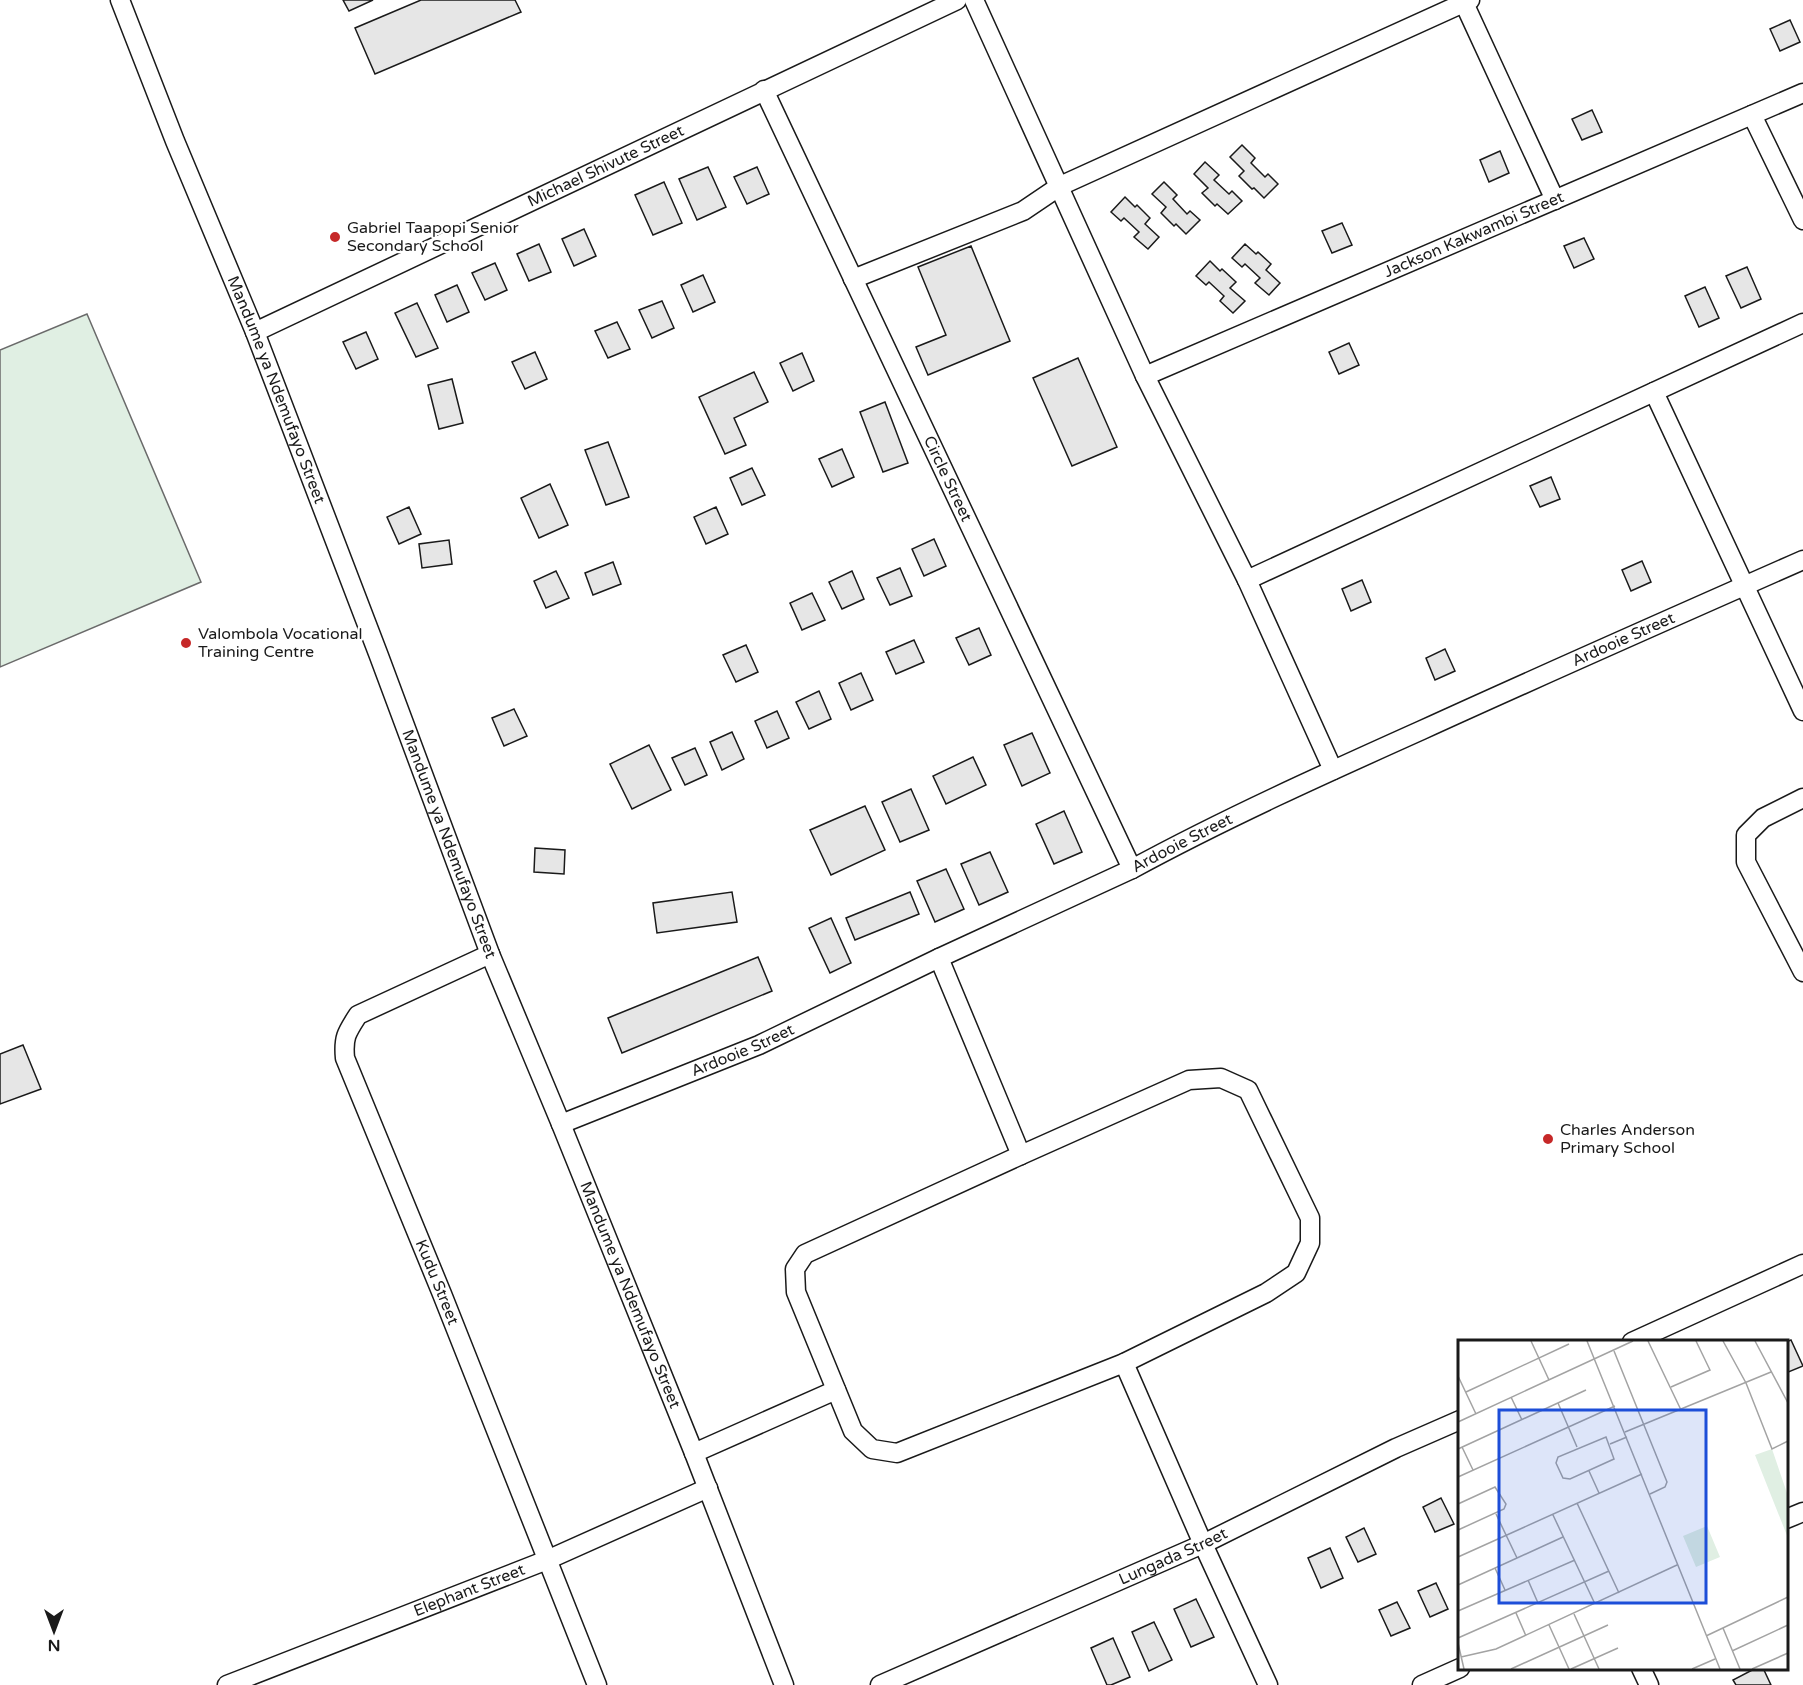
<svg xmlns="http://www.w3.org/2000/svg" width="1803" height="1685" font-family="'Varela Round',sans-serif">
	<style>
		.green { fill: #e0efe3; stroke: #6a6a6a; stroke-width: 1.5 }
		.building { fill: #e6e6e6; stroke: #1a1a1a; stroke-width: 1.5 }
		.lines { fill: none; stroke-linecap: round; stroke-linejoin: round }
		.minor-casing { stroke: #1a1a1a; stroke-width: 21 }
		.minor { stroke: #fff; stroke-width: 18 }
		.poi-dot { fill: #c62828; stroke: #fff; stroke-width: 2 }
		.labels { text-anchor: middle; dominant-baseline: central; stroke-width: 4.5; stroke-linejoin: round; paint-order: stroke }
		.street-label { font-size: 16px; fill: #1a1a1a; stroke: #fff }
		.poi-label { font-size: 16px; fill: #1a1a1a; stroke: #fff; text-anchor: start }
		.inset-road { fill: none; stroke: #a3a3a3; stroke-width: 1.5 }
		.view { fill: #1d4ed8; fill-opacity: 0.15; stroke: #1d4ed8; stroke-width: 3 }
		.inset-edge { fill: none; stroke: #1a1a1a; stroke-width: 3 }
	</style>
	<rect width="100%" height="100%" fill="#fff"/>
	<!-- green -->
	<path class="green" d="M87 314 201 582 0 667V350Z"/>
	<!-- building -->
	<g class="building">
		<path d="M343 0H373L349 11Z"/>
		<path d="M421 0H515L521 12 375 74 355 28Z"/>
		<path d="M1790 20 1800 42 1780 51 1770 29Z"/>
		<path d="M1592 110 1602 132 1582 140 1572 119Z"/>
		<path d="M1242 145 1255 158 1251 163 1265 177 1268 174 1278 184 1264 198 1254 188 1252 189 1239 176 1244 171 1230 157Z"/>
		<path d="M1500 151 1509 173 1489 182 1480 160Z"/>
		<path d="M1205 162 1219 175 1214 180 1229 194 1232 191 1242 201 1228 214 1217 204 1215 206 1202 193 1208 188 1194 174Z"/>
		<path d="M708 167 726 207 697 220 679 179Z"/>
		<path d="M757 167 769 194 747 204 734 177Z"/>
		<path d="M664 182 682 223 653 235 635 195Z"/>
		<path d="M1164 182 1177 195 1173 199 1187 214 1190 211 1200 220 1186 234 1176 224 1174 226 1161 213 1166 207 1152 194Z"/>
		<path d="M1125 197 1135 207 1137 205 1150 218 1145 224 1159 237 1148 249 1134 237 1139 232 1124 218 1121 221 1111 212Z"/>
		<path d="M1342 223 1352 245 1332 253 1322 231Z"/>
		<path d="M584 229 596 256 574 266 562 239Z"/>
		<path d="M1584 238 1594 259 1574 268 1564 246Z"/>
		<path d="M539 244 551 272 529 281 517 254Z"/>
		<path d="M1245 244 1256 254 1258 252 1271 264 1266 270 1280 283 1269 295 1255 283 1260 278 1245 264 1242 267 1232 258Z"/>
		<path d="M971 246 1010 341 928 375 916 347 946 335 918 267Z"/>
		<path d="M1210 261 1220 271 1222 269 1236 282 1230 288 1245 301 1233 313 1220 301 1224 296 1209 282 1206 285 1196 276Z"/>
		<path d="M495 263 507 290 485 300 472 273Z"/>
		<path d="M1747 267 1761 299 1741 308 1726 276Z"/>
		<path d="M703 275 715 302 693 312 681 285Z"/>
		<path d="M457 285 469 312 447 322 435 295Z"/>
		<path d="M1705 287 1719 318 1699 327 1685 296Z"/>
		<path d="M662 301 674 328 652 338 639 310Z"/>
		<path d="M417 303 438 348 416 357 395 313Z"/>
		<path d="M617 322 630 349 608 358 595 331Z"/>
		<path d="M366 332 378 359 356 369 343 342Z"/>
		<path d="M1349 343 1359 365 1339 374 1329 352Z"/>
		<path d="M535 352 547 379 525 389 512 362Z"/>
		<path d="M802 353 814 381 793 391 780 363Z"/>
		<path d="M1078 358 1117 447 1072 466 1033 378Z"/>
		<path d="M754 372 768 402 734 418 746 445 725 454 699 397Z"/>
		<path d="M452 379 463 423 439 429 428 385Z"/>
		<path d="M885 402 908 463 883 472 860 412Z"/>
		<path d="M608 442 629 497 606 505 585 450Z"/>
		<path d="M842 449 854 477 832 487 819 459Z"/>
		<path d="M752 468 765 495 742 505 730 478Z"/>
		<path d="M1551 477 1560 499 1540 507 1530 486Z"/>
		<path d="M550 484 568 525 539 538 521 498Z"/>
		<path d="M409 507 421 534 399 544 387 517Z"/>
		<path d="M716 507 728 534 706 544 694 517Z"/>
		<path d="M934 539 946 566 924 576 912 549Z"/>
		<path d="M449 540 452 564 422 568 419 544Z"/>
		<path d="M1642 561 1651 582 1631 591 1622 570Z"/>
		<path d="M613 562 621 584 593 595 585 573Z"/>
		<path d="M900 568 912 596 890 605 877 578Z"/>
		<path d="M556 571 569 598 546 608 534 581Z"/>
		<path d="M852 571 864 599 842 609 829 582Z"/>
		<path d="M1362 580 1371 602 1351 611 1342 589Z"/>
		<path d="M812 593 825 620 802 630 790 603Z"/>
		<path d="M979 628 991 655 969 665 956 638Z"/>
		<path d="M914 640 924 662 896 674 886 652Z"/>
		<path d="M746 645 758 672 736 682 723 655Z"/>
		<path d="M1445 649 1455 671 1435 680 1426 658Z"/>
		<path d="M861 673 873 700 851 710 839 683Z"/>
		<path d="M819 691 831 719 809 729 796 702Z"/>
		<path d="M514 709 527 736 504 746 492 718Z"/>
		<path d="M777 711 789 738 767 748 755 721Z"/>
		<path d="M732 732 744 759 722 770 710 742Z"/>
		<path d="M1032 733 1050 773 1022 786 1004 745Z"/>
		<path d="M649 745 671 790 632 809 610 764Z"/>
		<path d="M695 748 707 775 685 785 672 758Z"/>
		<path d="M973 757 986 785 946 804 933 776Z"/>
		<path d="M911 789 929 830 900 842 882 802Z"/>
		<path d="M865 806 885 850 831 875 810 830Z"/>
		<path d="M1064 811 1082 852 1054 864 1036 824Z"/>
		<path d="M535 848 565 850 564 874 534 872Z"/>
		<path d="M990 852 1008 892 979 905 961 864Z"/>
		<path d="M946 869 964 909 935 922 917 881Z"/>
		<path d="M732 892 737 922 657 933 653 903Z"/>
		<path d="M910 892 919 914 855 940 846 918Z"/>
		<path d="M831 918 851 963 830 973 809 928Z"/>
		<path d="M758 957 772 991 622 1053 608 1018Z"/>
		<path d="M23 1045 41 1089 0 1104V1054Z"/>
		<path d="M1791 1340 1803 1366 1786 1373V1342Z"/>
		<path d="M1441 1498 1454 1524 1435 1532 1423 1507Z"/>
		<path d="M1364 1528 1376 1554 1358 1562 1346 1537Z"/>
		<path d="M1330 1548 1343 1578 1321 1588 1308 1558Z"/>
		<path d="M1436 1583 1448 1609 1430 1617 1418 1591Z"/>
		<path d="M1196 1599 1214 1637 1191 1647 1174 1609Z"/>
		<path d="M1397 1602 1410 1628 1391 1636 1379 1610Z"/>
		<path d="M1154 1622 1172 1660 1149 1671 1132 1632Z"/>
		<path d="M1113 1638 1130 1677 1111 1685H1107L1091 1648Z"/>
		<path d="M1756 1668H1763L1771 1685H1736L1733 1680Z"/>
	</g>
	<g class="lines">
		<defs>
			<g id="minor">
				<path id="s1" d="M120 0 175 141 255 332 379 656 490 954 561 1124 694 1453 784 1685"/>
				<path d="M974 0 1145 376 1247 580 1333 770"/>
				<path d="M1464 3 1555 200"/>
				<path id="s2" d="M764 90 1132 869"/>
				<path d="M1752 115 1803 220"/>
				<path d="M853 279 1023 211 1060 186 1470 0"/>
				<path id="s3" d="M255 332 957 0"/>
				<path id="s4" d="M1145 376 1803 93"/>
				<path d="M1654 392 1803 711"/>
				<path d="M1247 580 1803 323"/>
				<path d="M1803 798 1763 818 1746 835V862L1803 972"/>
				<path id="s5" d="M490 954 358 1015C347 1032 343 1037 345 1058L442 1294 597 1685"/>
				<path d="M939 958 1021 1155"/>
				<path d="M1221 1078 1248 1090 1310 1218V1243L1296 1273 1266 1293 1124 1363 897 1453 872 1449 853 1431 796 1292 795 1269 805 1254 1021 1155 1189 1080Z"/>
				<path id="s6" d="M561 1124 759 1045 939 958 1132 869C1226 818 1324 774 1422 730 1549 672 1676 616 1803 560"/>
				<path d="M1632 1342 1803 1264"/>
				<path d="M1124 1363 1203 1544 1268 1685"/>
				<path d="M694 1453 836 1390"/>
				<path d="M1786 1519 1803 1512"/>
				<path d="M1641 1668 1649 1685"/>
				<path id="s7" d="M227 1685 547 1560 708 1488"/>
				<path id="s8" d="M880 1685 1203 1544 1396 1448 1460 1420"/>
				<path d="M1422 1685 1460 1668"/>
			</g>
		</defs>
		<!-- minor casing -->
		<use href="#minor" class="minor-casing"/>
		<!-- minor -->
		<use href="#minor" class="minor"/>
	</g>
	<!-- markers -->
	<g class="poi-dot">
		<circle cx="335" cy="237" r="6"/>
		<circle cx="186" cy="643" r="6"/>
		<circle cx="1548" cy="1139" r="6"/>
	</g>
	<g class="labels">
		<!-- street labels -->
		<g class="street-label">
			<text stroke="none"><textPath href="#s3" startOffset="388">Michael Shivute Street</textPath></text>
			<text stroke="none"><textPath href="#s4" startOffset="358">Jackson Kakwambi Street</textPath></text>
			<text stroke="none"><textPath href="#s1" startOffset="420">Mandume ya Ndemufayo Street</textPath></text>
			<text stroke="none"><textPath href="#s2" startOffset="430">Circle Street</textPath></text>
			<text stroke="none"><textPath href="#s6" startOffset="1168">Ardooie Street</textPath></text>
			<text stroke="none"><textPath href="#s1" startOffset="906">Mandume ya Ndemufayo Street</textPath></text>
			<text stroke="none"><textPath href="#s6" startOffset="682">Ardooie Street</textPath></text>
			<text stroke="none"><textPath href="#s6" startOffset="196">Ardooie Street</textPath></text>
			<text stroke="none"><textPath href="#s5" startOffset="434">Kudu Street</textPath></text>
			<text stroke="none"><textPath href="#s1" startOffset="1392">Mandume ya Ndemufayo Street</textPath></text>
			<text stroke="none"><textPath href="#s8" startOffset="320">Lungada Street</textPath></text>
			<text stroke="none"><textPath href="#s7" startOffset="260">Elephant Street</textPath></text>
		</g>
		<!-- poi labels -->
		<g class="poi-label">
			<text x="347" y="228">Gabriel Taapopi Senior<tspan x="347" dy="18">Secondary School</tspan></text>
			<text x="198" y="634">Valombola Vocational<tspan x="198" dy="18">Training Centre</tspan></text>
			<text x="1560" y="1130">Charles Anderson<tspan x="1560" dy="18">Primary School</tspan></text>
		</g>
	</g>
	<!-- overview -->
	<g transform="translate(1458 1340)">
		<rect width="330" height="330" fill="#fff"/>
		<path d="M314 109 330 156V198L297 115ZM249 186 262 217 238 227 225 196Z" fill="#e0efe3"/>
		<path class="inset-road" d="M73 1 91 40M129 1 262 329M190 1 223 70M265 1 288 43 314 109 330 101M297 1 330 63M156 11 209 142 207 147 192 154M0 36 18 74M213 47 252 30 238 1M8 52 111 4M53 57 64 80M100 63 119 107M0 82 175 1M167 92 313 32M148 97 156 119 112 139 105 138 98 123 100 117ZM152 104 169 97M4 107 15 130M0 109 128 50M131 131 141 153M0 137 157 66M119 163 161 253M0 164 37 147 48 164 46 169 0 190M38 174 59 218M95 175 137 264M0 217 184 134M37 228 47 250M70 240 80 263M0 245 105 197M0 271 117 220M58 273 68 296M116 274 141 329M91 285 111 329M265 288 282 329M248 296 330 257M0 298 151 231M0 303 6 329M274 311 330 285M3 317 38 309 219 225M53 329 150 285M113 329 160 308M234 329 257 319M294 329 330 313"/>
		<path class="view" d="M41 70H248V263H41Z"/>
		<rect width="330" height="330" class="inset-edge"/>
	</g>
	<!-- north arrow -->
	<g transform="translate(54 1631) rotate(180)" stroke="#ffffff" stroke-width="4.5" paint-order="stroke">
	<path d="M0-4.5L10 22L0 15L-10 22Z" fill="#1a1a1a"/>
	<text y="-9" font-size="16" font-weight="bold" text-anchor="middle" fill="#1a1a1a">N</text>
	</g>
</svg>
